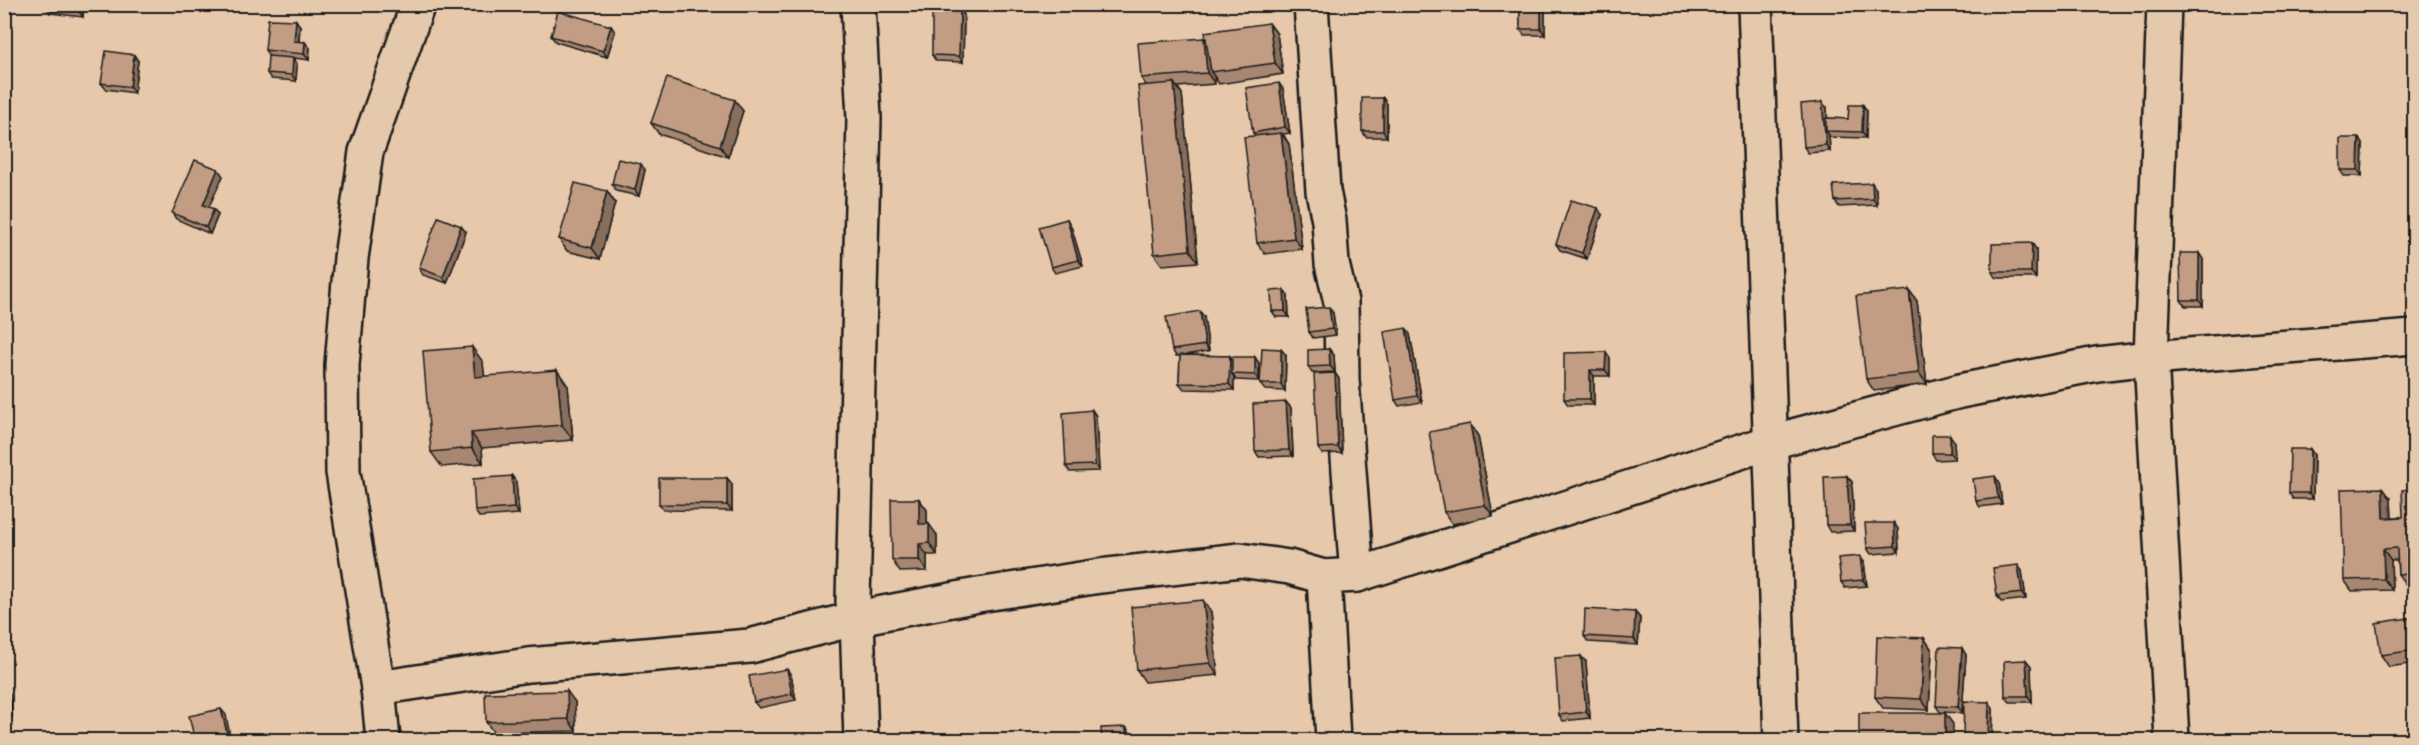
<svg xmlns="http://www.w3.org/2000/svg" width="2419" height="745" font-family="'Balsamiq Sans',sans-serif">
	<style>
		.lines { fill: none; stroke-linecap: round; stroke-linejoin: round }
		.street-casing { stroke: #1c1c1c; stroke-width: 38 }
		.street { stroke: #e5c9ac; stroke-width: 33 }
		.wall { fill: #a78771; stroke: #1c1c1c; stroke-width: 1.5 }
		.shaded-wall { fill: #886e5c; stroke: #1c1c1c; stroke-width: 1.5 }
		.building { fill: #c29d83; stroke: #1c1c1c; stroke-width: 1.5 }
	</style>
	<rect width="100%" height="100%" fill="#e7c8aa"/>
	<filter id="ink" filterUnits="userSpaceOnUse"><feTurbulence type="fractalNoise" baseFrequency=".0167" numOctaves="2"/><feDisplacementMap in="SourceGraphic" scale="12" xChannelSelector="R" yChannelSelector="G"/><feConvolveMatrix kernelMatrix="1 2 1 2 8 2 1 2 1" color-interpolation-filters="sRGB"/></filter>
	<g filter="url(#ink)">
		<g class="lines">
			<defs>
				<g id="street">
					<path d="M858 4 864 118 853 602 857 618 861 740"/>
					<path d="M1311 4 1323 191 1329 221 1332 264 1341 302 1342 380 1357 575"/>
					<path d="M1755 4 1781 740"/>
					<path d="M2164 4 2151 358 2172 740"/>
					<path d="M378 688 528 665 750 646 857 618 978 595 1100 576 1240 560 1289 567 1324 577"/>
					<path d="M383 740 378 688 343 472 342 365 351 258 366 152 418 4"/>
					<path d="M1333 740 1324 577 1357 575 1771 442 1960 391 2097 364 2151 358 2414 337"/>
				</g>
			</defs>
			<!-- street casing -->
			<use href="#street" class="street-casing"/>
			<!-- street -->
			<use href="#street" class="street"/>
		</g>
		<!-- wall -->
		<g class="wall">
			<path d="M84 4 83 17 50 13 46 6Z"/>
			<path d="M525 4H545L544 9Z"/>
			<path d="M1067 4H1133V10L1071 9Z"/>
			<path d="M1520 4H1545V35H1524L1520 29Z"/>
			<path d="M960 9 964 15 963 62 936 61 932 55Z"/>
			<path d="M1269 23 1277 34 1283 74 1219 84 1214 76 1215 84 1178 87 1182 94 1198 262 1162 265 1154 254 1146 85 1141 78 1204 38 1207 42Z"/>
			<path d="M300 26 299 41 310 48 309 60 293 58 297 64 296 81 271 79 267 73 269 56 265 50Z"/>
			<path d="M611 26 615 32 607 57 556 42 551 36Z"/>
			<path d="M134 55 138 61 134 93 106 89 101 83Z"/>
			<path d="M1283 89 1290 133 1283 134 1289 144 1302 249 1265 254 1257 243 1255 135 1253 133Z"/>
			<path d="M1383 98 1387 104V137H1366L1362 131Z"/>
			<path d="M1863 105 1867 111 1866 138 1830 137 1829 135 1830 151 1808 153 1804 147 1827 108V118L1848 119Z"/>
			<path d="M743 111 728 157 659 134 651 123Z"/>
			<path d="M2359 138 2363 144 2362 176H2344L2340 170Z"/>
			<path d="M645 170 639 196 616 191 612 184Z"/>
			<path d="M223 176 208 207 218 215 210 234 176 219 172 213Z"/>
			<path d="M1876 189 1877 205 1839 207 1835 201Z"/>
			<path d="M607 191 615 203 600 259 567 251 559 239Z"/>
			<path d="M1602 215 1587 259 1560 250 1556 244Z"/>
			<path d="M1067 219 1071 226 1083 266 1055 273 1051 267Z"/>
			<path d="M466 232 447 283 423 275 419 268Z"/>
			<path d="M2036 249V278H1997L1992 272Z"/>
			<path d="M2203 259V306H2185L2181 300Z"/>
			<path d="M1909 290 1917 301 1927 384 1874 391 1866 379Z"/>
			<path d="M1288 296 1289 317H1276L1272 311Z"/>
			<path d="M1333 313 1336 335 1313 338 1309 332Z"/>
			<path d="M1204 317 1209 351 1184 355 1230 356 1232 359 1259 363V381L1236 380 1234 377V390L1184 389 1179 383 1180 356H1176L1172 350Z"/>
			<path d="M1410 334 1422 402 1399 406 1395 400Z"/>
			<path d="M1329 349 1334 355 1335 372 1312 373 1308 367Z"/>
			<path d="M1606 352 1610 358V376H1594V405H1568L1564 399Z"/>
			<path d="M1286 355 1285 391 1265 390 1260 384Z"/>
			<path d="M483 362 484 376 568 386 573 440 482 448 483 463 442 467 431 452Z"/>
			<path d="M1335 373 1339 379 1342 453 1322 454 1318 448Z"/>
			<path d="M1286 402 1291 408 1293 456 1259 457 1255 451Z"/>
			<path d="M1092 410 1096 416 1099 471 1070 472 1066 466Z"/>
			<path d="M1470 424 1478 436 1493 516 1452 524 1444 512Z"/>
			<path d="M1954 441 1955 459 1936 460 1932 453Z"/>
			<path d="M2310 449 2314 455 2313 499H2293L2289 493Z"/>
			<path d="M512 476 516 482 519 514 479 517 475 511Z"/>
			<path d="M1847 476 1852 482 1854 531 1830 532 1826 525Z"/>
			<path d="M727 478 732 484V511L663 510 659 504Z"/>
			<path d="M1999 482 2002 504 1980 507 1976 501Z"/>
			<path d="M2415 489V585H2406L2398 574 2397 560H2391L2392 590 2352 591 2344 580 2391 499 2392 517H2403Z"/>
			<path d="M919 499 927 510V524L937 535V555H927V571L900 572 892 560Z"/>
			<path d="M1894 523 1898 529 1899 552 1871 554 1867 548Z"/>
			<path d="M1864 562 1867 586 1845 588 1841 582Z"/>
			<path d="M2022 571 2026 599 2001 602 1997 596Z"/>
			<path d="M1211 612 1218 675 1145 682 1137 670Z"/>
			<path d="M1635 612 1640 618 1638 645 1588 642 1584 636Z"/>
			<path d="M2415 617V663L2389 667 2381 655Z"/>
			<path d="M1924 638 1932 650 1929 710 1883 708 1875 697Z"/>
			<path d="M1962 648 1966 655 1962 713 1940 712 1936 706Z"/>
			<path d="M2026 660 2031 666 2032 702H2010L2005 696Z"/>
			<path d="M1586 662 1590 718 1563 721 1559 715Z"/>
			<path d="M791 675 796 700 759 708 754 702Z"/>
			<path d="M5 687 10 694 12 717 4 718V688Z"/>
			<path d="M575 702 576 731 494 733 486 722Z"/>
			<path d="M1993 709 1992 741H1966L1963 736Z"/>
		</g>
		<!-- shaded-wall -->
		<g class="shaded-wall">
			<path d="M79 4H84L83 17 78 10Z"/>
			<path d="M1541 4H1545V35L1541 29Z"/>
			<path d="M960 9 964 15 963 62 959 56Z"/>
			<path d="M296 20 300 26 298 47 294 41Z"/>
			<path d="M1269 23 1277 34 1283 74 1275 63Z"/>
			<path d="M611 26 615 32 607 57 603 51Z"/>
			<path d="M1204 38 1212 49 1211 72 1214 76 1215 84 1207 73Z"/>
			<path d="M305 42 310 48 309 60 304 54Z"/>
			<path d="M134 55 138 61 134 93 130 87Z"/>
			<path d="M293 58 297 64 296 81 292 75Z"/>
			<path d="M1174 83 1182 94 1198 262 1190 250Z"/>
			<path d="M1279 83 1283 89 1290 133 1285 127Z"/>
			<path d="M1383 98 1387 104V137L1383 131Z"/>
			<path d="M735 100 743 111 728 157 720 146Z"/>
			<path d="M1822 102 1827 108 1828 131H1826L1829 135 1830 151 1826 145Z"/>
			<path d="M1863 105 1867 111 1866 138 1862 132Z"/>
			<path d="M1281 133 1289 144 1302 249 1294 238Z"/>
			<path d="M2359 138 2363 144 2362 176 2358 170Z"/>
			<path d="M641 164 645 170 639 196 635 190Z"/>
			<path d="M218 169 223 176 207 211 203 205Z"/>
			<path d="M1872 183 1876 189 1877 205 1873 199Z"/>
			<path d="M607 191 615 203 600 259 592 248Z"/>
			<path d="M1598 208 1602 215 1587 259 1582 253Z"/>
			<path d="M214 209 218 215 210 234 206 227Z"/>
			<path d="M1067 219 1071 226 1083 266 1078 260Z"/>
			<path d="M461 226 466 232 447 283 443 277Z"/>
			<path d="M2032 243 2036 249V278L2031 272Z"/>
			<path d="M2199 253 2203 259V306L2199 300Z"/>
			<path d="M1284 290 1288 296 1289 317 1285 311Z"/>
			<path d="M1909 290 1917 301 1927 384 1919 373Z"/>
			<path d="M1329 307 1333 313 1336 335 1332 329Z"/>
			<path d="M1200 311 1204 317 1209 351 1205 345Z"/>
			<path d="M1406 328 1410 334 1422 402 1417 396Z"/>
			<path d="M472 347 483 362 486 393 475 377Z"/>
			<path d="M1281 349 1286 355 1285 391 1281 384Z"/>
			<path d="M1329 349 1334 355 1335 372 1330 366Z"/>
			<path d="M1606 352 1610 358V376L1605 370Z"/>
			<path d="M1230 356 1234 362 1232 374 1234 377V390L1229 384Z"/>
			<path d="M1255 357 1259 363V381L1255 375Z"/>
			<path d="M557 370 568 386 573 440 562 425Z"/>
			<path d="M1590 370 1594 376V405L1590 399Z"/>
			<path d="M1335 373 1339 379 1342 453 1338 447Z"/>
			<path d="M1286 402 1291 408 1293 456 1289 450Z"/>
			<path d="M1092 410 1096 416 1099 471 1095 465Z"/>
			<path d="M1470 424 1478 436 1493 516 1485 505Z"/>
			<path d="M471 433 482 448 483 463 472 448Z"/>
			<path d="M1950 435 1954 441 1955 459 1950 453Z"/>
			<path d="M2310 449 2314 455 2313 499 2309 493Z"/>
			<path d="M512 476 516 482 519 514 514 508Z"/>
			<path d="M1847 476 1852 482 1854 531 1850 525Z"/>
			<path d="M1995 476 1999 482 2002 504 1998 498Z"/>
			<path d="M727 478 732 484V511L727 505Z"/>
			<path d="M2383 488 2391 499 2392 529 2384 518Z"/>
			<path d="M919 499 927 510V535L919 524Z"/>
			<path d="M1894 523 1898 529 1899 552 1895 546Z"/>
			<path d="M929 524 937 535V555L929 543Z"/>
			<path d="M919 544 927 555V571L919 560Z"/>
			<path d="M2383 549 2391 560 2392 590 2384 579Z"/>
			<path d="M1860 556 1864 562 1867 586 1863 580Z"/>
			<path d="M2018 565 2022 571 2026 599 2022 593Z"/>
			<path d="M1203 600 1211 612 1218 675 1210 663Z"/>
			<path d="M1635 612 1640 618 1638 645 1634 639Z"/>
			<path d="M1924 638 1932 650 1929 710 1921 699Z"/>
			<path d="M1962 648 1966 655 1962 713 1958 707Z"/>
			<path d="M1581 656 1586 662 1590 718 1586 712Z"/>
			<path d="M2026 660 2031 666 2032 702 2028 696Z"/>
			<path d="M787 669 791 675 796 700 792 694Z"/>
			<path d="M5 687 10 694 12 717 8 711Z"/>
			<path d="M567 691 575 702 576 731 568 719Z"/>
			<path d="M1989 702 1993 709 1992 741H1990L1988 737Z"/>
			<path d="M221 709 226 715 231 741H229Z"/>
			<path d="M1945 713 1953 724V741H1945Z"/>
			<path d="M1126 727 1134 738V741H1126Z"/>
		</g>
		<!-- building -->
		<g class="building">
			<path d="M46 4H79L78 10 46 6Z"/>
			<rect x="1520" y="4" width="21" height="25"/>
			<path d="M932 8 960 9 959 56 932 55Z"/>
			<path d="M558 11 611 26 603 51 551 36Z"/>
			<path d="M268 19 296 20 294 41 305 42 304 54 265 50Z"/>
			<path d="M1269 23 1275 63 1211 72 1205 32Z"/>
			<path d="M1204 38 1207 73 1141 78 1138 43Z"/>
			<path d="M106 51 134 55 130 87 101 83Z"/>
			<path d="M268 56 293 58 292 75 267 73Z"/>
			<path d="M667 78 735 100 720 146 651 123Z"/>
			<path d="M1174 83 1190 250 1154 254 1138 86Z"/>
			<path d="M1279 83 1285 127 1253 133 1246 88Z"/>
			<rect x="1362" y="98" width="21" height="33"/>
			<path d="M1822 102 1826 145 1804 147 1801 104Z"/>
			<path d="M1849 105H1863L1862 132 1826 131V118L1848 119Z"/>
			<path d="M1281 133 1294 238 1257 243 1244 137Z"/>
			<path d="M2340 138H2359L2358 170H2340Z"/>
			<path d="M618 159 641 164 635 190 612 184Z"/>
			<path d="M195 160 218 169 203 205 214 209 206 227 172 213Z"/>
			<path d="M575 183 607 191 592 248 559 239Z"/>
			<path d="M1872 183 1873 199 1835 201 1833 185Z"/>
			<path d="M1571 200 1598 208 1582 253 1556 244Z"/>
			<path d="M438 217 461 226 443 277 419 268Z"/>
			<path d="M1067 219 1078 260 1051 267 1039 227Z"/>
			<path d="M2032 243 2031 272H1992V244Z"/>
			<path d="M2180 253H2199V300H2181Z"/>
			<path d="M1284 290 1285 311H1272L1271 291Z"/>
			<path d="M1909 290 1919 373 1866 379 1856 296Z"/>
			<path d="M1329 307 1332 329 1309 332 1306 309Z"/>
			<path d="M1200 311 1205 345 1172 350 1166 317Z"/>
			<path d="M1406 328 1417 396 1395 400 1384 332Z"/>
			<path d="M472 347 475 377 557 370 562 425 471 433 472 448 431 452 423 351Z"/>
			<path d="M1262 348 1281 349V384H1260Z"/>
			<path d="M1329 349 1330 366 1308 367V350Z"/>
			<path d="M1606 352 1605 370H1590V399H1564V353Z"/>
			<path d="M1180 355 1230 356 1229 384 1179 383Z"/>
			<path d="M1232 357H1255V375L1232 374Z"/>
			<path d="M1335 373 1338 447 1318 448 1314 374Z"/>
			<path d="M1286 402 1289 450 1255 451 1253 404Z"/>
			<path d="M1092 410 1095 465 1066 466 1063 413Z"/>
			<path d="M1470 424 1485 505 1444 512 1429 432Z"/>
			<rect x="1932" y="435" width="18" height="18"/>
			<path d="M2290 449H2310L2309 493H2289Z"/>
			<path d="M512 476 514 508 475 511 473 479Z"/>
			<path d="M1847 476 1850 525H1826L1824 477Z"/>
			<path d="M1995 476 1998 498 1976 501 1973 479Z"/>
			<path d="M659 478H727V505L659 504Z"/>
			<path d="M2383 488 2384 518 2403 517 2402 490 2415 489V573L2398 574 2397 548 2383 549 2384 579 2344 580 2341 489Z"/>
			<path d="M891 499H919V524H929V543L919 544V560H892Z"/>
			<path d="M1865 523H1894L1895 546 1867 548Z"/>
			<path d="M1860 556 1863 580 1841 582 1838 558Z"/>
			<path d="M2018 565 2022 593 1997 596 1993 568Z"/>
			<path d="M1203 600 1210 663 1137 670 1131 607Z"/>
			<path d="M1585 609 1635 612 1634 639 1584 636Z"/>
			<path d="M2415 617V650L2381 655 2376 623Z"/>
			<path d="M1877 636 1924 638 1921 699 1875 697Z"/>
			<path d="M1939 647 1962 648 1958 707 1936 706Z"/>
			<path d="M1581 656 1586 712 1559 715 1555 658Z"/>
			<path d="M2026 660 2028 696H2005L2004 661Z"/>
			<path d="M787 669 792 694 754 702 749 676Z"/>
			<path d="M5 687 8 711H4V688Z"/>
			<path d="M567 691 568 719 486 722 485 693Z"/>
			<path d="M1964 701 1989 702 1988 737 1963 736Z"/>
			<path d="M221 709 229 741H195L189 716Z"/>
			<rect x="1859" y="713" width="86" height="28"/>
			<path d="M1126 727V741H1102L1101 728Z"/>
		</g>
	</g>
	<!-- margin -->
	<rect width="2419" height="745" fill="none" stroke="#e5c9ac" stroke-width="24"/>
	<rect x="12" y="12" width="2395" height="721" fill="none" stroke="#1c1c1c" stroke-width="2" filter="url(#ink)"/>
</svg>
